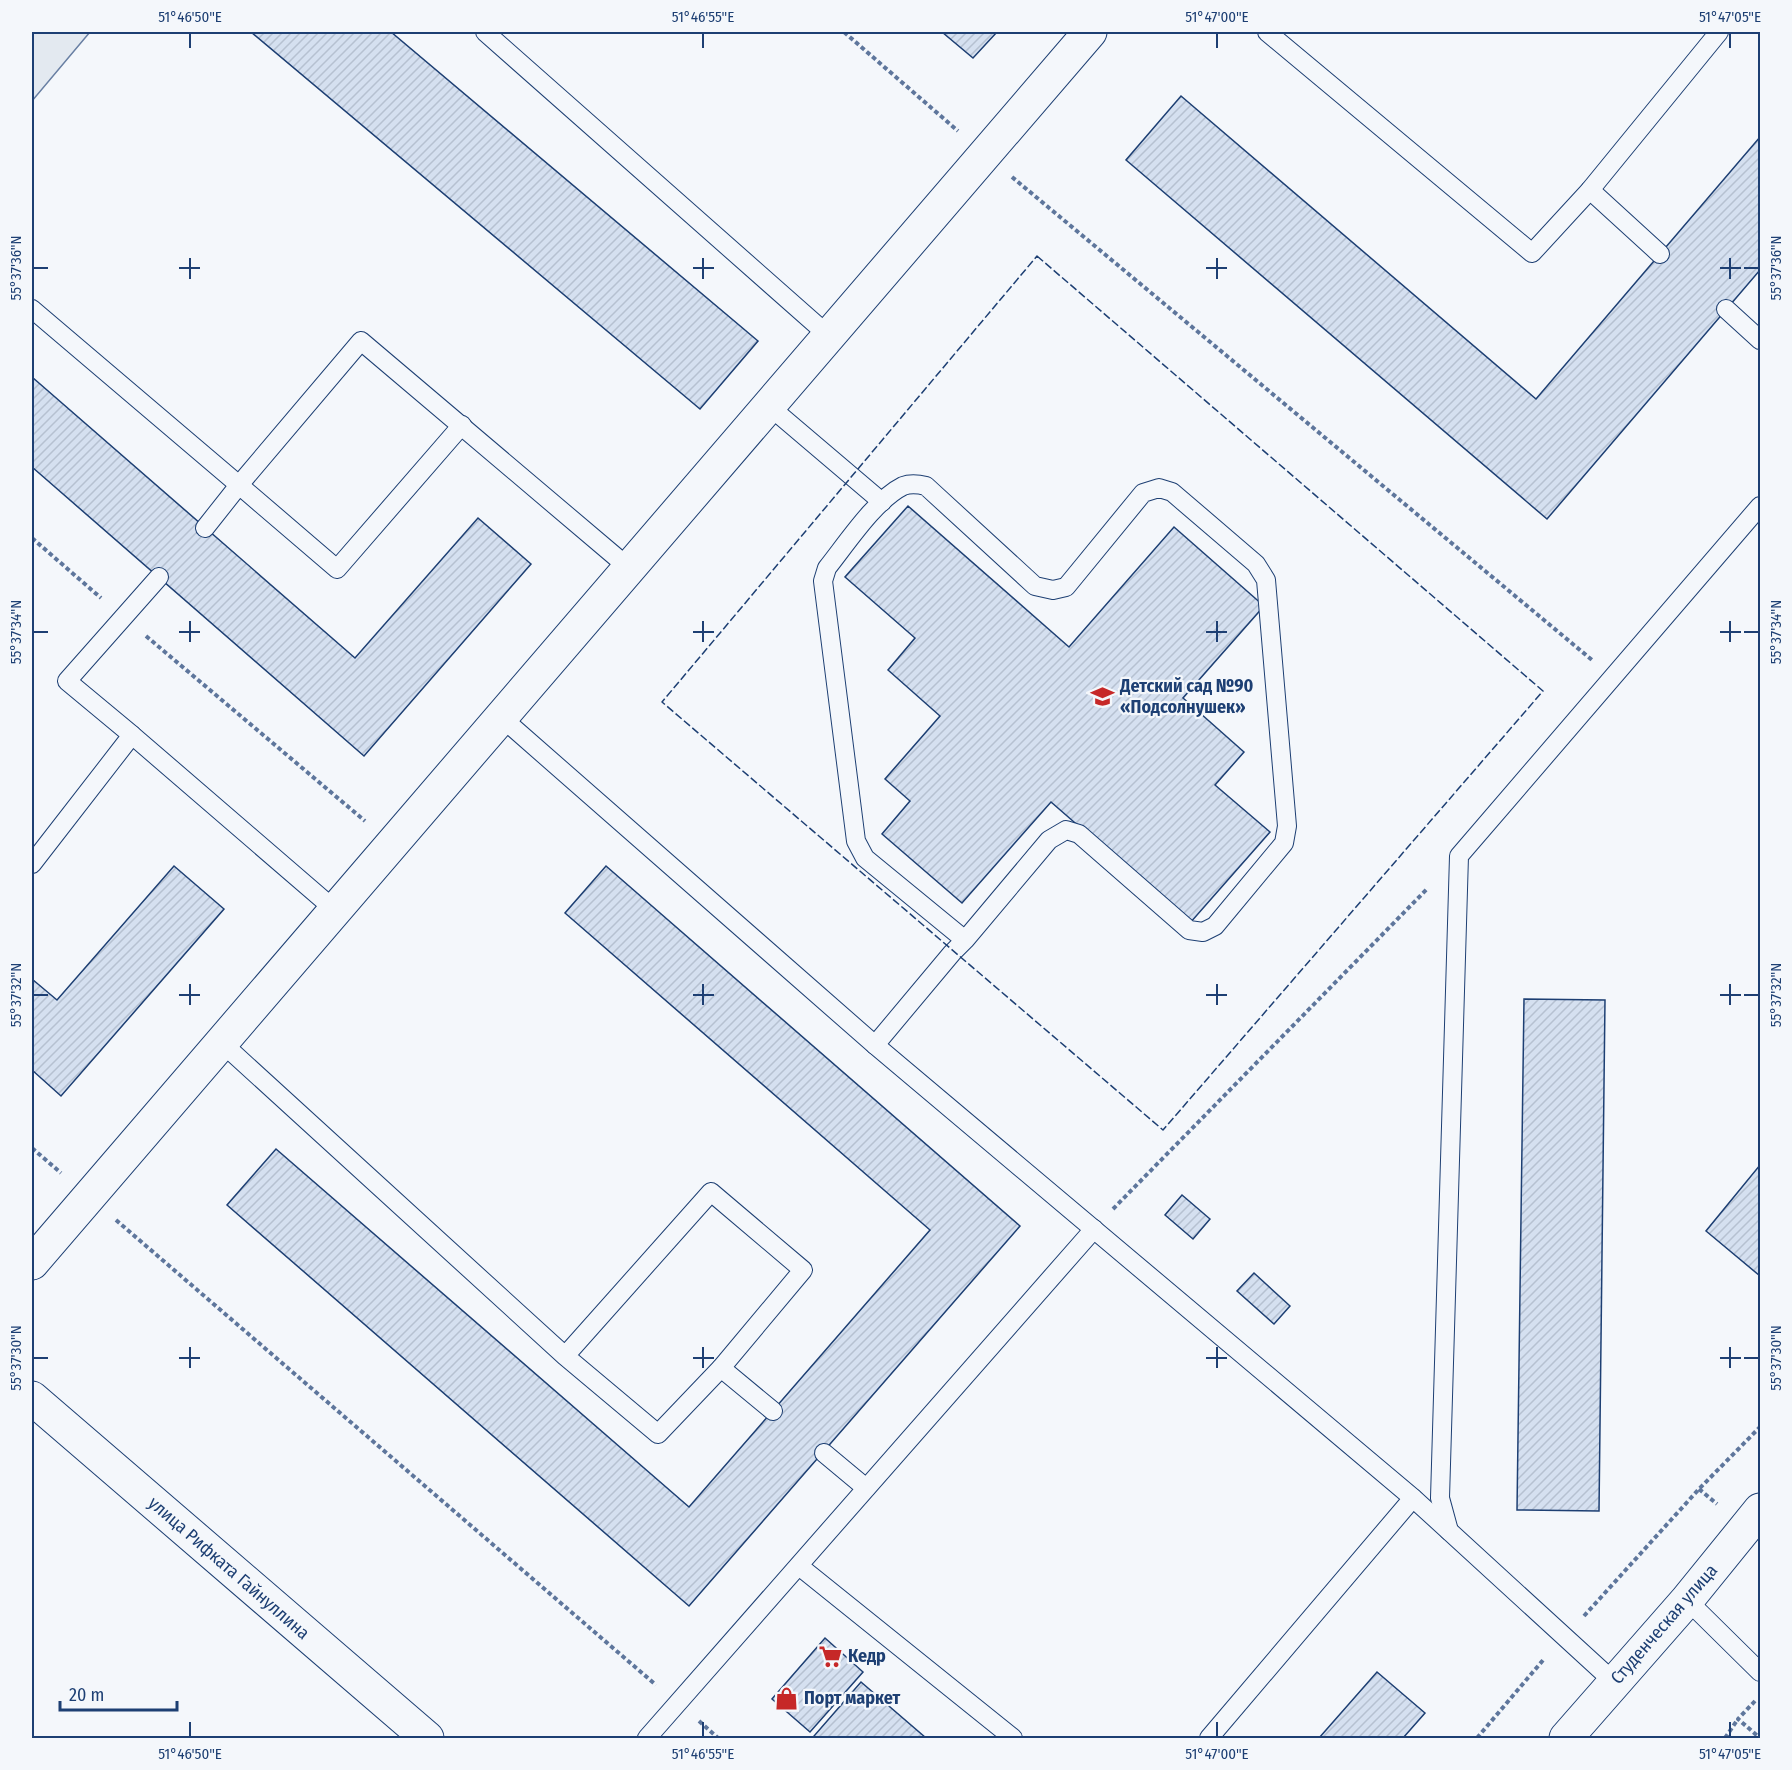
<svg xmlns="http://www.w3.org/2000/svg" width="1792" height="1770" font-family="'Fira Sans Condensed',sans-serif">
	<style>
		.garden { fill: #e3e9f0; stroke: #687fa3; stroke-width: 1.5 }
		.building { fill: url(#building-hatch); stroke: #1d3f73; stroke-width: 1.5 }
		.lines { fill: none; stroke-linecap: round; stroke-linejoin: round }
		.lane-casing { stroke: #1d3f73; stroke-width: 20 }
		.street-casing { stroke: #1d3f73; stroke-width: 35 }
		.secondary-casing { stroke: #1d3f73; stroke-width: 35 }
		.path { stroke: #5e769c; stroke-width: 4; stroke-dasharray: 4.5 3; stroke-linecap: butt }
		.lane { stroke: #f4f7fb; stroke-width: 18 }
		.street { stroke: #f4f7fb; stroke-width: 33 }
		.secondary { stroke: #f4f7fb; stroke-width: 33 }
		.fence { stroke: #1d3f73; stroke-width: 1.5; stroke-dasharray: 8 3; stroke-linecap: butt }
		.ticks { fill: none; stroke: #1d3f73; stroke-width: 2 }
		.labels { text-anchor: middle; dominant-baseline: central; stroke-width: 4.5; stroke-linejoin: round; paint-order: stroke }
		.poi-label { font-size: 18px; font-weight: bold; fill: #1d3f73; stroke: #f4f7fb; text-anchor: start }
		.street-label { font-size: 18px; fill: #1d3f73; stroke: #f4f7fb }
		.neatline { fill: none; stroke: #1d3f73; stroke-width: 2 }
		.ticks-label { font-size: 15px; text-anchor: middle; fill: #1d3f73 }
	</style>
	<defs>
		<pattern id="building-hatch" width="6" height="6" patternUnits="userSpaceOnUse" patternTransform="scale(1.5)"><rect width="6" height="6" fill="#d5e0f0"/><path d="M-1 1l2-2M0 6l6-6M5 7l2-2" fill="none" stroke="#b6c1d1"/></pattern>
	</defs>
	<rect width="100%" height="100%" fill="#f4f7fb"/>
	<!-- garden -->
	<path class="garden" d="M32 32H90L32 101Z"/>
	<!-- building -->
	<g class="building">
		<path d="M251 32H391L758 341 700 409Z"/>
		<path d="M942 32H997L973 58Z"/>
		<path d="M1181 96 1536 399 1760 137V270L1547 519 1126 160Z"/>
		<path d="M32 377 355 658 478 518 531 564 364 756 32 467Z"/>
		<path d="M908 506 1069 647 1174 527 1264 606 1183 698 1244 752 1215 785 1270 832 1190 923 1051 802 962 903 882 834 910 801 885 779 940 716 888 670 915 638 845 577Z"/>
		<path d="M174 866 224 909 61 1096 32 1070V979L57 1000Z"/>
		<path d="M606 866 1020 1226 689 1606 227 1205 276 1149 689 1507 930 1230 565 913Z"/>
		<path d="M1524 999 1605 1000 1599 1511 1517 1510Z"/>
		<path d="M1760 1165V1276L1706 1231Z"/>
		<path d="M1182 1195 1210 1219 1193 1239 1165 1215Z"/>
		<path d="M1254 1273 1290 1306 1274 1324 1237 1291Z"/>
		<path d="M825 1638 863 1672 810 1732 772 1699Z"/>
		<path d="M1377 1672 1425 1713 1403 1738H1319Z"/>
		<path d="M861 1682 926 1738H817L814 1736Z"/>
	</g>
	<g class="lines">
		<defs>
			<g id="lane">
				<path d="M485 32 829 336"/>
				<path d="M1267 32 1532 253 1590 190 1719 32"/>
				<path d="M1590 190 1660 254"/>
				<path d="M32 309 239 485 361 341 629 568"/>
				<path d="M1726 309 1760 340"/>
				<path d="M769 406 882 502"/>
				<path d="M205 528 239 485 337 569 462 425"/>
				<path d="M501 717 875 1045 1413 1498 1614 1682"/>
				<path d="M132 735 335 910"/>
				<path d="M32 864 132 735 67 681 159 577"/>
				<path d="M221 1042 565 1356 658 1434 721 1368 803 1270 711 1192 565 1356"/>
				<path d="M875 1045 952 953 965 940 1049 840 1066 830 1079 834 1189 930 1203 932 1215 926 1284 843 1287 826 1266 580 1256 564 1172 492 1159 488 1143 493 1066 587 1053 590 1035 586 926 486C918 484 911 483 903 486 875 500 847 543 827 568L823 581 856 841 865 858 965 940"/>
				<path d="M721 1368 773 1411"/>
				<path d="M824 1453 866 1488"/>
				<path d="M1449 1531 1440 1498 1459 856 1760 506"/>
				<path d="M799 1566 1013 1738"/>
				<path d="M1687 1600 1760 1672"/>
				<path d="M647 1738 1094 1229"/>
				<path d="M1209 1738 1413 1498"/>
			</g>
			<g id="street">
				<path d="M32 1263 1090 32"/>
				<path d="M32 1398 427 1738"/>
			</g>
			<path id="secondary" d="M1566 1738 1687 1600 1760 1510"/>
		</defs>
		<!-- lane casing -->
		<use href="#lane" class="lane-casing"/>
		<!-- street casing -->
		<use href="#street" class="street-casing"/>
		<!-- secondary casing -->
		<use href="#secondary" class="secondary-casing"/>
		<!-- path -->
		<g class="path">
			<path d="M844 32 958 131"/>
			<path d="M1012 177 1592 660"/>
			<path d="M32 538 101 598"/>
			<path d="M146 636 365 821"/>
			<path d="M32 1148 61 1173"/>
			<path d="M1113 1209 1427 889"/>
			<path d="M116 1220 656 1685"/>
			<path d="M1699 1489 1717 1504"/>
			<path d="M1584 1616 1699 1489 1760 1427"/>
			<path d="M1755 1701 1738 1719 1760 1738"/>
			<path d="M699 1721 718 1738"/>
			<path d="M1477 1738 1544 1659"/>
			<path d="M1725 1738 1738 1719"/>
		</g>
		<!-- lane -->
		<use href="#lane" class="lane"/>
		<!-- street -->
		<use href="#street" class="street"/>
		<!-- secondary -->
		<use href="#secondary" class="secondary"/>
		<!-- fence -->
		<path class="fence" d="M1037 256 1543 691 1163 1130 662 702Z"/>
	</g>
	<!-- ticks -->
	<path class="ticks" d="M190 33V48M703 33V48M1217 33V48M1730 33V48M190 258V279M703 258V279M1217 258V279M1730 258V279M33 268H48M179 268H200M693 268H714M1206 268H1227M1720 268H1741M1744 268H1759M190 621V642M703 621V642M1217 621V642M1730 621V642M33 632H48M179 632H200M693 632H714M1206 632H1227M1720 632H1741M1744 632H1759M190 984V1005M703 984V1005M1217 984V1005M1730 984V1005M33 995H48M179 995H200M693 995H714M1206 995H1227M1720 995H1741M1744 995H1759M190 1347V1368M703 1347V1368M1217 1347V1368M1730 1347V1368M33 1358H48M179 1358H200M693 1358H714M1206 1358H1227M1720 1358H1741M1744 1358H1759M190 1722V1737M703 1722V1737M1217 1722V1737M1730 1722V1737"/>
	<!-- icons -->
	<defs>
		<symbol id="school-bare" viewBox="-9 -9 18 18"><path d="M0-5L7-2L0 1L-7-2ZM-4 1L0 2.5L4 1V4Q0 6-4 4Z" fill="#c62828" stroke="#f4f7fb" stroke-width="2.5" paint-order="stroke"/></symbol>
		<symbol id="supermarket-bare" viewBox="-9 -9 18 18"><path d="M-6-5.5h2.5l.6 2H6L4.5 2H-2.5L-4.4-4H-6ZM-1.5 3.2a1.3 1.3 0 1 0 .1 0ZM3 3.2a1.3 1.3 0 1 0 .1 0Z" fill="#c62828" stroke="#f4f7fb" stroke-width="2.5" paint-order="stroke"/></symbol>
		<symbol id="shop-bare" viewBox="-9 -9 18 18"><path d="M-5-2.5h2.3a2.7 3.5 0 0 1 5.4 0H5L5.5 6h-11ZM-1.5-2.5h3a1.5 2.3 0 0 0-3 0Z" fill="#c62828" stroke="#f4f7fb" stroke-width="2.5" paint-order="stroke"/></symbol>
	</defs>
	<g fill-rule="evenodd">
		<use href="#school-bare" x="1086" y="680" width="33" height="33"/>
		<use href="#supermarket-bare" x="814" y="1640" width="33" height="33"/>
		<use href="#shop-bare" x="770" y="1682" width="33" height="33"/>
	</g>
	<g class="labels">
		<!-- poi labels -->
		<g class="poi-label">
			<text x="1120" y="686">Детский сад №90<tspan x="1120" dy="21">«Подсолнушек»</tspan></text>
			<text x="848" y="1656">Кедр</text>
			<text x="804" y="1698">Порт маркет</text>
		</g>
		<!-- street labels -->
		<g class="street-label">
			<text transform="translate(229 1568) rotate(41)">улица Рифката Гайнуллина</text>
			<text transform="translate(1664 1624) rotate(-49)">Студенческая улица</text>
		</g>
	</g>
	<!-- border -->
	<rect width="1792" height="1770" fill="none" stroke="#f4f7fb" stroke-width="66"/>
	<!-- scale -->
	<path d="M60 1701v9h117v-9" fill="none" stroke="#1d3f73" stroke-width="3"/>
	<text x="69" y="1701" font-size="18" fill="#1d3f73" stroke="#f4f7fb" stroke-width="4.5" paint-order="stroke">20 m</text>
	<rect x="33" y="33" width="1726" height="1704" class="neatline"/>
	<g class="ticks-label">
		<text x="190" y="22">51°46'50"E</text>
		<text x="703" y="22">51°46'55"E</text>
		<text x="1217" y="22">51°47'00"E</text>
		<text x="1730" y="22">51°47'05"E</text>
		<text transform="translate(16 268) rotate(-90)" y="5">55°37'36"N</text>
		<text transform="translate(1776 268) rotate(-90)" y="5">55°37'36"N</text>
		<text transform="translate(16 632) rotate(-90)" y="5">55°37'34"N</text>
		<text transform="translate(1776 632) rotate(-90)" y="5">55°37'34"N</text>
		<text transform="translate(16 995) rotate(-90)" y="5">55°37'32"N</text>
		<text transform="translate(1776 995) rotate(-90)" y="5">55°37'32"N</text>
		<text transform="translate(16 1358) rotate(-90)" y="5">55°37'30"N</text>
		<text transform="translate(1776 1358) rotate(-90)" y="5">55°37'30"N</text>
		<text x="190" y="1759">51°46'50"E</text>
		<text x="703" y="1759">51°46'55"E</text>
		<text x="1217" y="1759">51°47'00"E</text>
		<text x="1730" y="1759">51°47'05"E</text>
	</g>
</svg>
